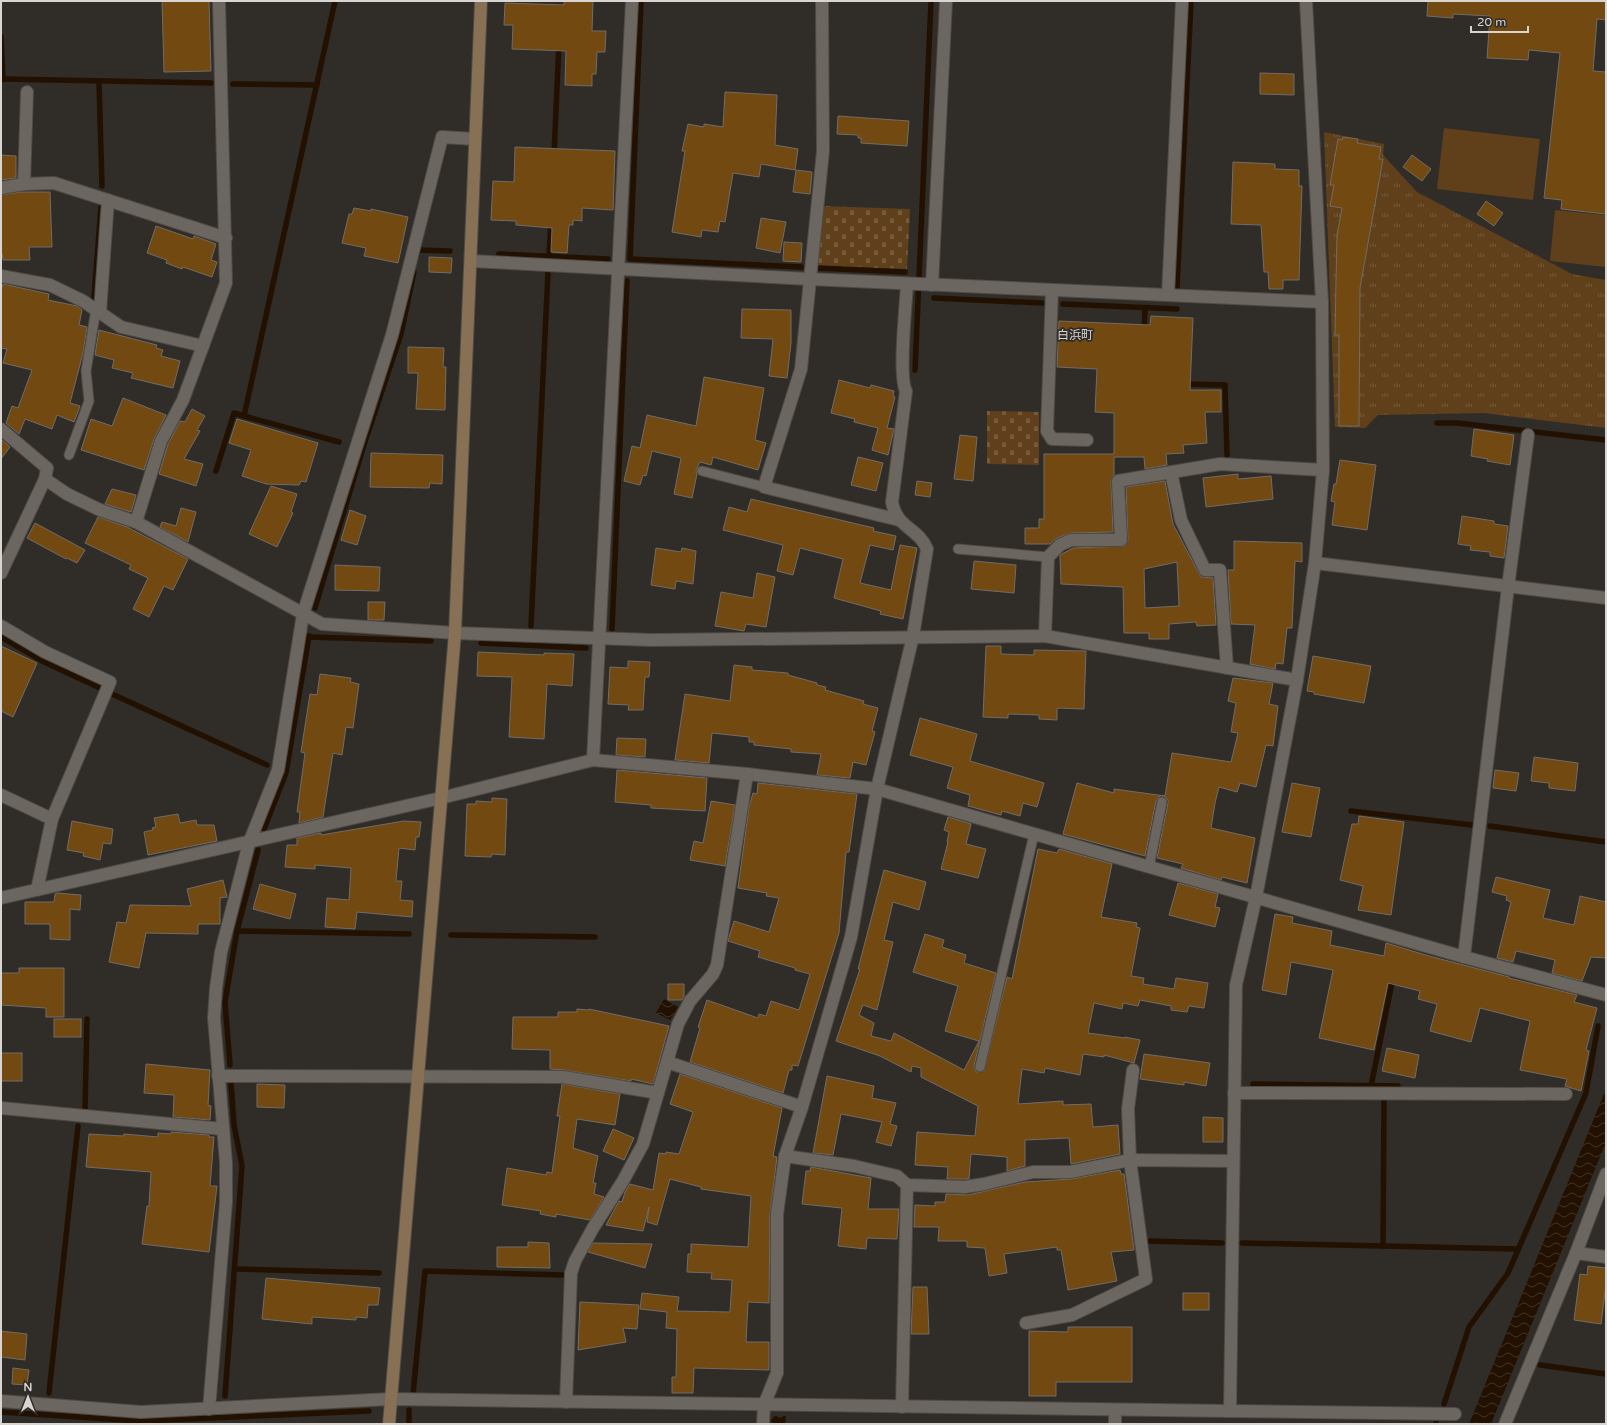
<svg xmlns="http://www.w3.org/2000/svg" width="1607" height="1425" font-family="'Varela Round','Noto Sans JP',sans-serif">
	<style>
		.grass { fill: url(#grass-tufts) }
		.cemetery { fill: url(#cemetery-stones) }
		.pitch { fill: #5f401b }
		.water { fill: url(#water-waves) }
		.lines { fill: none; stroke-linecap: round; stroke-linejoin: round }
		.stream { stroke: #210; stroke-width: 5.5 }
		.building { fill: #724910; stroke: #716c67; fill-rule: evenodd }
		.lane-casing { stroke: #4e4a46; stroke-width: 11 }
		.street-casing { stroke: #4e4a46; stroke-width: 14 }
		.secondary-casing { stroke: #4e4a46; stroke-width: 14 }
		.lane { stroke: #6c6661; stroke-width: 9 }
		.street { stroke: #6c6661; stroke-width: 12 }
		.secondary { stroke: #877054; stroke-width: 12 }
		.labels { text-anchor: middle; dominant-baseline: central; stroke-width: 3.5; stroke-linejoin: round; paint-order: stroke }
		.quarter-label { font-size: 12px; fill: #d8d5d2; stroke: #302c27 }
	</style>
	<defs>
		<pattern id="grass-tufts" width="24" height="20" patternUnits="userSpaceOnUse"><rect width="24" height="20" fill="#5f401b"/><path d="M3 7l-1-3M5 7V3M7 7l1-3M15 17l-1-3M17 17v-4M19 17l1-3" fill="none" stroke="#755b3b"/></pattern>
		<pattern id="cemetery-stones" width="16" height="16" patternUnits="userSpaceOnUse"><rect width="16" height="16" fill="#5f401b"/><path d="M2 7V4a2 2 0 0 1 4 0v3zM10 15v-3a2 2 0 0 1 4 0v3z" fill="#755b3b"/></pattern>
		<pattern id="water-waves" width="16" height="10" patternUnits="userSpaceOnUse"><rect width="16" height="10" fill="#210"/><path d="M0 5q4-4 8 0t8 0" fill="none" stroke="#413324"/></pattern>
	</defs>
	<rect width="100%" height="100%" fill="#302c27"/>
	<!-- grass -->
	<path class="grass" d="M1324 132 1384 144 1383 155 1417 192 1572 274 1606 280V428L1484 413 1378 415 1365 428 1335 427Z"/>
	<!-- cemetery -->
	<g class="cemetery">
		<path d="M821 206 910 209 907 269 815 266Z"/>
		<path d="M987 411 1039 412V465L987 464Z"/>
	</g>
	<!-- pitch -->
	<g class="pitch">
		<path d="M1444 128 1540 139 1533 200 1437 189Z"/>
		<path d="M1555 210 1606 215V267L1550 261Z"/>
	</g>
	<!-- water -->
	<g class="water">
		<path d="M664 999 678 1007 670 1020 656 1013Z"/>
		<path d="M1606 1089V1142L1491 1424H1469Z"/>
		<path d="M775 1416H786L785 1424H771V1420Z"/>
	</g>
	<g class="lines">
		<!-- stream -->
		<g class="stream">
			<path d="M335 1 244 416 339 442"/>
			<path d="M641 1 630 259 801 267"/>
			<path d="M1 36 3 79 1 80"/>
			<path d="M3 79 211 83"/>
			<path d="M99 82 102 186"/>
			<path d="M233 84 317 85"/>
			<path d="M554 155 559 43"/>
			<path d="M499 254 608 259"/>
			<path d="M417 255 418 250 450 251"/>
			<path d="M549 256 551 221"/>
			<path d="M818 268 905 272"/>
			<path d="M1177 287 1191 1"/>
			<path d="M94 298 101 207"/>
			<path d="M934 298 1042 303"/>
			<path d="M1063 304 1177 309"/>
			<path d="M1144 332 1145 308"/>
			<path d="M915 370 931 1"/>
			<path d="M1183 384 1225 385 1227 455"/>
			<path d="M1437 423H1457L1606 440"/>
			<path d="M216 471 234 413 244 416"/>
			<path d="M315 608 363 448 401 334 414 272"/>
			<path d="M531 626 548 273"/>
			<path d="M612 629 627 281"/>
			<path d="M1 637 42 661 100 688"/>
			<path d="M309 637 431 641"/>
			<path d="M481 643 586 648"/>
			<path d="M112 694 267 765"/>
			<path d="M1351 811 1472 825"/>
			<path d="M1490 826 1606 842"/>
			<path d="M264 829 286 773 309 636"/>
			<path d="M237 931 409 934"/>
			<path d="M451 935 595 937"/>
			<path d="M230 1065 225 1002 237 931 258 850"/>
			<path d="M1253 1084 1398 1086"/>
			<path d="M1371 1086 1393 978"/>
			<path d="M85 1109 87 1019"/>
			<path d="M1150 1241 1222 1243"/>
			<path d="M1242 1243 1518 1249"/>
			<path d="M1383 1246 1384 1102"/>
			<path d="M235 1269 379 1273"/>
			<path d="M1540 1365 1606 1374"/>
			<path d="M49 1393 78 1126"/>
			<path d="M413 1394 425 1271 562 1275"/>
			<path d="M225 1396 242 1166 234 1125 231 1083"/>
			<path d="M1444 1404 1469 1327 1508 1273 1586 1093 1598 1026"/>
			<path d="M1 1412 141 1421 369 1411"/>
			<path d="M409 1424V1410"/>
			<path d="M1436 1424V1423"/>
		</g>
	</g>
	<!-- building -->
	<g class="building">
		<path d="M162 1H209L211 71 164 72Z"/>
		<path d="M564 1H593L592 31H606L605 52H597L596 74H592V86L565 85 566 51 512 49 513 25H504L505 3 564 5Z"/>
		<path d="M1428 1H1606V20L1597 19 1593 71 1606 72V214L1561 209 1562 200 1544 198 1560 53 1529 50 1528 60 1487 58 1490 16 1453 14V18L1427 16Z"/>
		<path d="M1260 73 1294 74V95L1260 94Z"/>
		<path d="M725 92 777 95 775 145 798 149 795 170 761 164 759 177 733 173 725 222 720 221 718 232 702 230 701 237 672 232 685 151H682L688 124 704 127V124L723 127Z"/>
		<path d="M838 116 909 121 907 146 861 143V138H858V135L837 134Z"/>
		<path d="M1343 137 1358 139 1357 143 1381 147 1379 159H1383L1360 288 1359 426H1339V335H1335L1336 280 1337 235 1342 208 1330 206 1334 185H1330L1338 139 1342 140Z"/>
		<path d="M515 147 615 151 613 210 582 208V221L573 220V225H569L567 253 551 252 552 228 516 225V221L491 220 493 181 514 182Z"/>
		<path d="M1 155 16 156V178L1 180Z"/>
		<path d="M1412 155 1431 169 1422 181 1403 167Z"/>
		<path d="M1233 162 1275 164V169L1299 170V186H1302L1299 280H1283V289H1269L1268 272H1264L1261 225 1231 224Z"/>
		<path d="M796 170 812 172 810 194 793 192Z"/>
		<path d="M21 192H50L52 247H29L30 260H3L2 253H1V195Z"/>
		<path d="M1486 201 1503 213 1494 226 1477 214Z"/>
		<path d="M354 208 371 211V209L408 217 398 263 364 256 366 248 342 243 349 214H352Z"/>
		<path d="M761 218 786 222 780 253 756 248Z"/>
		<path d="M156 226 193 239 194 236 216 244 211 260 217 262 212 277 183 267 182 269 166 263 167 260 147 253Z"/>
		<path d="M784 242 802 243 801 262 783 261Z"/>
		<path d="M429 257 452 258 451 273 429 272Z"/>
		<path d="M3 284 49 294 48 300 77 306 82 310 79 325 87 327 83 353 70 403 80 406 74 422 57 415 52 429 25 419 19 434 6 423 12 406 18 408 32 370 3 363 7 349 1 348V290Z"/>
		<path d="M742 309 791 310V343L787 378 769 376 773 339 741 338Z"/>
		<path d="M1151 316 1193 318 1190 390H1221V412H1205L1207 443 1183 445 1184 453 1166 454 1167 465 1145 469 1144 457H1114V475L1111 481 1113 532 1071 533 1057 538 1050 544H1025V528H1039V519H1044V454H1114V413L1095 412 1097 369 1057 367 1059 321 1150 325Z"/>
		<path d="M99 330 157 345 156 348 163 350 161 356 180 361 173 388 131 378 133 373 112 368 114 360 95 355Z"/>
		<path d="M408 347 444 348 443 367H446L445 410 416 409 418 373H408Z"/>
		<path d="M704 377 764 388 755 440 766 443 758 470 713 457 711 465 700 462 696 470 697 474 692 498 674 494 681 458 652 451 646 476 643 475 640 485 624 481 632 446 640 448 647 415 696 426Z"/>
		<path d="M839 380 870 388 871 385 894 391 893 396 895 397 887 428 894 429 888 455 872 450 878 428 854 422 855 419 831 413Z"/>
		<path d="M123 398 166 415 154 439 144 470 81 450 91 419 112 426Z"/>
		<path d="M192 409 205 416 197 430 200 431 184 459 203 464 196 486 159 474 168 444 180 421 185 422Z"/>
		<path d="M237 419 318 443 306 482 301 481 299 485 266 484 242 476 251 450 229 443Z"/>
		<path d="M1474 429 1514 435 1510 465 1487 461 1488 459 1471 456Z"/>
		<path d="M960 435 977 437 973 481 954 479Z"/>
		<path d="M1 439 10 447 1 459Z"/>
		<path d="M371 453 443 455 442 484 430 483 429 488 370 487Z"/>
		<path d="M858 457 883 463 876 491 851 485Z"/>
		<path d="M1340 460 1376 465 1367 530 1332 525 1335 502 1331 501 1334 484H1336Z"/>
		<path d="M1238 474V479L1271 476 1273 499 1206 507 1203 478Z"/>
		<path d="M917 481 932 483 930 497 915 495Z"/>
		<path d="M1165 481 1173 524 1197 570 1201 577 1213 578 1216 625 1197 626 1196 622 1169 624V639H1149V633H1124L1123 587 1061 584 1060 555 1073 548 1125 546 1128 540 1126 487ZM1177 562 1179 606 1145 608 1144 569Z"/>
		<path d="M271 486 297 494 291 512 293 513 277 547 249 534Z"/>
		<path d="M112 489 136 495 131 512 105 504Z"/>
		<path d="M751 499 874 528 873 531 896 536 893 550 870 545 860 583 891 590 900 545 917 548 903 619 880 614 881 611 834 598 843 559 800 548 793 575 777 571 783 545 723 530 729 507 747 512Z"/>
		<path d="M181 508 196 512 188 542 160 527 162 522 176 526Z"/>
		<path d="M350 510 366 516 357 545 341 540Z"/>
		<path d="M1462 516 1494 521V524L1508 526 1504 558 1490 556V552L1470 550 1471 546 1458 544Z"/>
		<path d="M98 517 127 527 188 559 173 590 164 586 149 617 133 609 148 578 129 569 131 565 85 543Z"/>
		<path d="M35 523 85 550 77 563 67 558 66 559 27 538Z"/>
		<path d="M1234 541 1302 543V562L1295 561 1292 628H1287L1283 664 1276 663 1275 669 1250 664 1255 625 1231 624 1228 570H1234Z"/>
		<path d="M656 548 681 552 682 548 696 551 693 584 676 581 675 589 651 585Z"/>
		<path d="M974 561 1016 565 1014 593 971 589Z"/>
		<path d="M335 565 380 567 379 591 335 590Z"/>
		<path d="M757 573 775 577 766 627 746 624 744 631 715 626 721 592 753 598Z"/>
		<path d="M368 602H385L384 620H368Z"/>
		<path d="M1 646 37 663 13 717 1 711Z"/>
		<path d="M986 646H1001V654L1034 655V650L1086 651 1084 709 1057 708V720L1039 719V715L1008 714V718L983 717Z"/>
		<path d="M478 652 544 655V653L574 654 572 686 547 684 544 739 509 737 512 677 477 676Z"/>
		<path d="M1313 656 1371 666 1364 703 1314 694V692L1307 691Z"/>
		<path d="M628 661 650 662 649 677H645L643 710H628L629 705 608 704 610 667 628 668Z"/>
		<path d="M734 665 752 667V670L788 673V675L817 683V685L826 687 825 690 864 701 863 704 878 708 872 731 875 732 866 765 853 762 850 778 817 775 821 754 791 752V749L754 745V742H749V737L712 733 709 763 675 760 685 694 730 701Z"/>
		<path d="M320 674 351 678 350 682 359 684 353 728 346 727 342 755 333 753 323 817 299 823 300 812H297L305 753 301 752 310 694 317 695Z"/>
		<path d="M1233 678 1273 683 1269 704 1278 706 1273 746 1266 745 1256 787 1240 783 1237 792 1219 787 1215 803 1211 828 1255 838 1247 883 1222 877 1221 880 1181 868 1183 864 1157 858 1168 803V800L1164 796H1160L1156 801 1145 856 1063 834 1077 783 1114 793V789L1165 796 1172 753 1231 762 1238 733 1231 732 1236 703 1228 701Z"/>
		<path d="M920 718 977 734 970 761 1044 783 1037 807 1023 803 1020 816 1002 811 1001 815 968 806 970 795 947 788 953 767 910 755Z"/>
		<path d="M617 738 646 739 645 757 616 755Z"/>
		<path d="M1534 757 1578 763 1575 791 1549 788V783L1531 781Z"/>
		<path d="M617 770 707 778 705 811 651 808V805L615 802Z"/>
		<path d="M1495 770 1519 773 1516 791 1493 788Z"/>
		<path d="M758 783 857 794 851 838 849 852H846L839 933 798 1066 792 1065V1070H789L783 1093 690 1062 700 1028 698 1027 707 1000 758 1018 759 1014 766 1016 771 1001 799 1010 810 974 795 970V968L758 957 760 951 728 941 734 921 769 932 779 898 766 896 767 893 738 888 749 807 753 793 757 794Z"/>
		<path d="M1292 783 1320 788 1311 837 1282 832Z"/>
		<path d="M492 798 507 799 505 855 492 854 491 857 465 856 467 804H476V801L492 802Z"/>
		<path d="M711 801 735 805 725 866 690 860 694 841 703 843Z"/>
		<path d="M178 814 180 823 196 820 197 825H214L217 841 148 855 144 832 153 830 152 828 156 827 154 818Z"/>
		<path d="M1359 816 1404 822 1391 915 1358 910 1363 886 1340 880 1352 824H1358Z"/>
		<path d="M948 817 971 824 966 844 986 849 978 878 941 869 948 842H947L949 832 944 830Z"/>
		<path d="M72 821 113 829 111 844 103 843 100 860 83 856 84 853 67 850Z"/>
		<path d="M404 821 421 822 419 837H416L415 850 399 848 396 881H402L400 900 413 901 412 917 357 912 355 929 325 927 327 898 349 900 351 868 315 865V869L285 867 287 845H297V838L321 833V835Z"/>
		<path d="M1038 849 1057 853 1059 849 1112 864 1101 917 1137 923 1136 927 1140 928 1131 976 1144 978 1143 984 1174 989 1176 978 1208 983 1204 1008 1189 1006 1187 1012 1171 1010V1006L1140 1000 1138 1006 1123 1003 1122 1009 1094 1003 1088 1033 1125 1038V1037L1140 1040 1134 1063 1104 1055V1057L1083 1054 1080 1075 1045 1068 1044 1073 1022 1069 1018 1104 1063 1101V1105L1091 1104 1093 1127 1118 1125 1120 1154 1071 1164 1069 1138 1025 1140V1166L1007 1171V1157L971 1154 969 1179H947L948 1167 915 1165 917 1132 975 1136 978 1106 921 1077V1068L912 1066 911 1072 880 1056 836 1041 860 969H858L884 870 926 882 919 910 893 902 884 940 893 942 877 1010 863 1005 859 1015 874 1023 871 1036 891 1041 894 1033 964 1070 979 1041 945 1031 958 986 913 972 925 934 944 940 942 947 966 955 964 963 996 973 974 1066 976 1072 984 1071 1007 977 1012 979Z"/>
		<path d="M1496 877 1550 890 1543 918 1574 925 1580 896 1606 902V958L1591 957 1582 981 1552 973 1555 960 1516 951 1513 962 1497 958 1511 902 1506 900 1507 896 1492 892Z"/>
		<path d="M223 880 227 897 220 898V924H198V934L146 933 139 968 109 962 117 922 126 923 130 905 191 906 187 889Z"/>
		<path d="M1178 883 1218 894 1215 907 1220 908 1215 927 1169 915Z"/>
		<path d="M260 884 296 894 290 919 253 909Z"/>
		<path d="M57 893 81 895 80 910 70 909V940L50 939V924H25V902H54L55 894Z"/>
		<path d="M1275 914 1293 917 1292 923 1332 931 1330 945 1384 956 1386 943 1429 956 1509 977V978L1577 995 1574 1002 1597 1008 1586 1050 1589 1051 1581 1091 1565 1086 1567 1079 1520 1070 1530 1021 1480 1008 1471 1042 1430 1031 1437 1004 1418 999 1420 991 1388 983 1374 1050 1319 1038 1333 970 1291 962 1286 995 1262 990Z"/>
		<path d="M19 968H64V1017H46V1008L1 1005V973H19Z"/>
		<path d="M668 984H684V997L682 1000H668Z"/>
		<path d="M577 1009 589 1010V1009L669 1026 653 1084 631 1079V1081L564 1070 550 1069V1050L512 1049 513 1017H558V1012H577Z"/>
		<rect x="54" y="1019" width="27" height="18"/>
		<path d="M1387 1048 1419 1055 1415 1078 1382 1071Z"/>
		<rect x="1" y="1053" width="21" height="28"/>
		<path d="M1144 1054 1210 1063 1206 1086 1184 1082V1085L1140 1079Z"/>
		<path d="M146 1064 210 1070 208 1105 211 1106 210 1120 173 1117 174 1095 144 1093Z"/>
		<path d="M680 1074 782 1108 773 1156 777 1157 770 1214 769 1303 748 1302 746 1342H769V1370L694 1368 693 1393H672V1377H676L677 1329 666 1328 667 1312 640 1309 642 1293 679 1297 677 1311 730 1312 732 1280 711 1279 712 1273 687 1272 688 1254H691V1244L748 1247 751 1196 701 1189V1187L670 1179 657 1225 647 1222 649 1207 643 1231 606 1225 619 1201 622 1202 625 1192 630 1184 653 1190 659 1153 666 1154V1152L679 1154 693 1112 670 1104Z"/>
		<path d="M827 1076 874 1086 872 1098 896 1103 890 1124 897 1126 891 1146 876 1142 882 1122 841 1114 833 1155 813 1153Z"/>
		<path d="M257 1084 285 1085 284 1108 257 1107Z"/>
		<path d="M562 1084 620 1094 615 1125 577 1119 573 1148 598 1156 593 1183H596L594 1194 604 1197 590 1220 556 1214V1217L540 1214 541 1211 502 1205 507 1168 546 1175 547 1172 552 1173 560 1116H557Z"/>
		<path d="M1203 1117 1223 1118V1142H1203Z"/>
		<path d="M613 1129 634 1138 624 1160 603 1151Z"/>
		<path d="M171 1132 209 1135V1137H214L210 1186H217L209 1252 142 1244 147 1206H149L151 1172 86 1167 89 1134 123 1136 124 1134 158 1137V1133L171 1134Z"/>
		<path d="M811 1167 871 1178 868 1209H899L897 1239 867 1238 866 1249 838 1246 842 1208 802 1204 806 1171H810Z"/>
		<path d="M1120 1170 1121 1174H1124L1134 1250 1111 1252 1117 1281 1068 1290 1061 1250H1057V1247L1004 1254 1007 1273 989 1276 985 1248 967 1247V1241H938L939 1227H914L915 1205 935 1206V1202H945L946 1194 968 1195 1025 1182 1071 1179Z"/>
		<path d="M528 1242 549 1243 550 1268 497 1267V1247H528Z"/>
		<path d="M593 1243 652 1244 645 1268 588 1252Z"/>
		<path d="M1588 1266 1606 1268V1284L1601 1324 1574 1320 1580 1274 1587 1275Z"/>
		<path d="M266 1278 380 1288 378 1305H368L367 1318 356 1317V1320L312 1317V1324L262 1319Z"/>
		<path d="M913 1287H927L929 1334H911Z"/>
		<rect x="1183" y="1293" width="26" height="17"/>
		<path d="M580 1302 639 1305 637 1329 623 1328 626 1342 578 1350Z"/>
		<path d="M1068 1327H1132V1382H1056V1396H1029V1331L1068 1332Z"/>
		<path d="M1 1331 27 1334 25 1360 1 1357Z"/>
		<path d="M13 1368 29 1370 27 1385 12 1384Z"/>
	</g>
	<g class="lines">
		<defs>
			<g id="lane">
				<path d="M69 455 89 401 86 371 96 309"/>
				<path d="M702 471 764 487"/>
				<path d="M958 549 1048 557"/>
				<path d="M1149 867 1162 802"/>
				<path d="M980 1067 1034 834"/>
			</g>
			<g id="street">
				<path d="M822 1 823 151 801 369 764 487 899 520"/>
				<path d="M24 184 27 92"/>
				<path d="M1 188 24 184 54 183 226 238"/>
				<path d="M471 261 809 279 1322 302"/>
				<path d="M1 276 50 285 83 301 121 327 203 346"/>
				<path d="M907 284C906 304 898 376 906 391L892 502C897 529 918 527 927 549L913 636 877 789 851 937 802 1107 785 1156 854 1166 897 1176 907 1185 965 1187 984 1184 1033 1172H1070L1130 1160 1233 1161"/>
				<path d="M932 285 946 1"/>
				<path d="M1052 290 1047 431 1052 439 1087 440"/>
				<path d="M1168 295 1182 1"/>
				<path d="M100 312 108 200"/>
				<path d="M1 429 47 468 45 479 67 494 100 510 136 522 322 624 455 633 652 640 1045 636 1297 680"/>
				<path d="M1171 472 1181 520 1205 570H1220L1227 668"/>
				<path d="M136 522 161 441 183 400 226 283 219 1"/>
				<path d="M1315 563 1606 598"/>
				<path d="M1 573 45 479"/>
				<path d="M1 626 45 652 110 682 52 819 37 890"/>
				<path d="M1045 636 1048 557 1060 545 1071 540H1121L1118 481 1220 464 1323 470"/>
				<path d="M593 760 632 1"/>
				<path d="M1 795 52 819"/>
				<path d="M1 898 441 798 593 760 747 774 877 789 1464 957 1606 995"/>
				<path d="M1464 957 1508 587 1528 435"/>
				<path d="M667 1062 802 1107"/>
				<path d="M218 1076 563 1077 658 1093"/>
				<path d="M1234 1093 1566 1094"/>
				<path d="M1 1108 223 1129"/>
				<path d="M1576 1253 1606 1257"/>
				<path d="M1026 1323 1072 1315 1146 1279 1130 1160 1128 1109 1133 1070"/>
				<path d="M1 1401 141 1412 390 1399 1230 1411 1236 985 1256 897 1297 680 1315 563 1323 470 1322 302 1306 1"/>
				<path d="M566 1402 571 1273 575 1261 593 1228 623 1181 643 1144 678 1024 690 1001 713 974 717 965 747 774"/>
				<path d="M902 1407 907 1185"/>
				<path d="M209 1409 226 1202V1163L214 1018 216 988 221 952 249 843 278 770 303 614 392 335 442 137 475 139"/>
				<path d="M1230 1411 1455 1414"/>
				<path d="M763 1424 764 1405 777 1373V1214L785 1156"/>
				<path d="M1115 1424V1410"/>
				<path d="M1505 1424 1576 1253 1606 1174"/>
			</g>
			<path id="secondary" d="M389 1424 455 633 481 1"/>
		</defs>
		<!-- lane casing -->
		<use href="#lane" class="lane-casing"/>
		<!-- street casing -->
		<use href="#street" class="street-casing"/>
		<!-- secondary casing -->
		<use href="#secondary" class="secondary-casing"/>
		<!-- lane -->
		<use href="#lane" class="lane"/>
		<!-- street -->
		<use href="#street" class="street"/>
		<!-- secondary -->
		<use href="#secondary" class="secondary"/>
	</g>
	<g class="labels">
		<!-- quarter labels -->
		<g class="quarter-label">
			<text x="1075" y="335">白浜町</text>
		</g>
	</g>
	<!-- border -->
	<rect width="1607" height="1425" fill="none" stroke="#d8d5d2" stroke-width="4"/>
	<!-- north arrow -->
	<g transform="translate(28 1397)" stroke="#302c27" stroke-width="3" paint-order="stroke">
	<path d="M0-3L7 15L0 10L-7 15Z" fill="#d8d5d2"/>
	<text y="-6" font-size="11" font-weight="bold" text-anchor="middle" fill="#d8d5d2">N</text>
	</g>
	<!-- scale -->
	<path d="M1471 26v6h57v-6" fill="none" stroke="#d8d5d2" stroke-width="2"/>
	<text x="1477" y="26" font-size="12" fill="#d8d5d2" stroke="#302c27" stroke-width="3" paint-order="stroke">20 m</text>
</svg>
